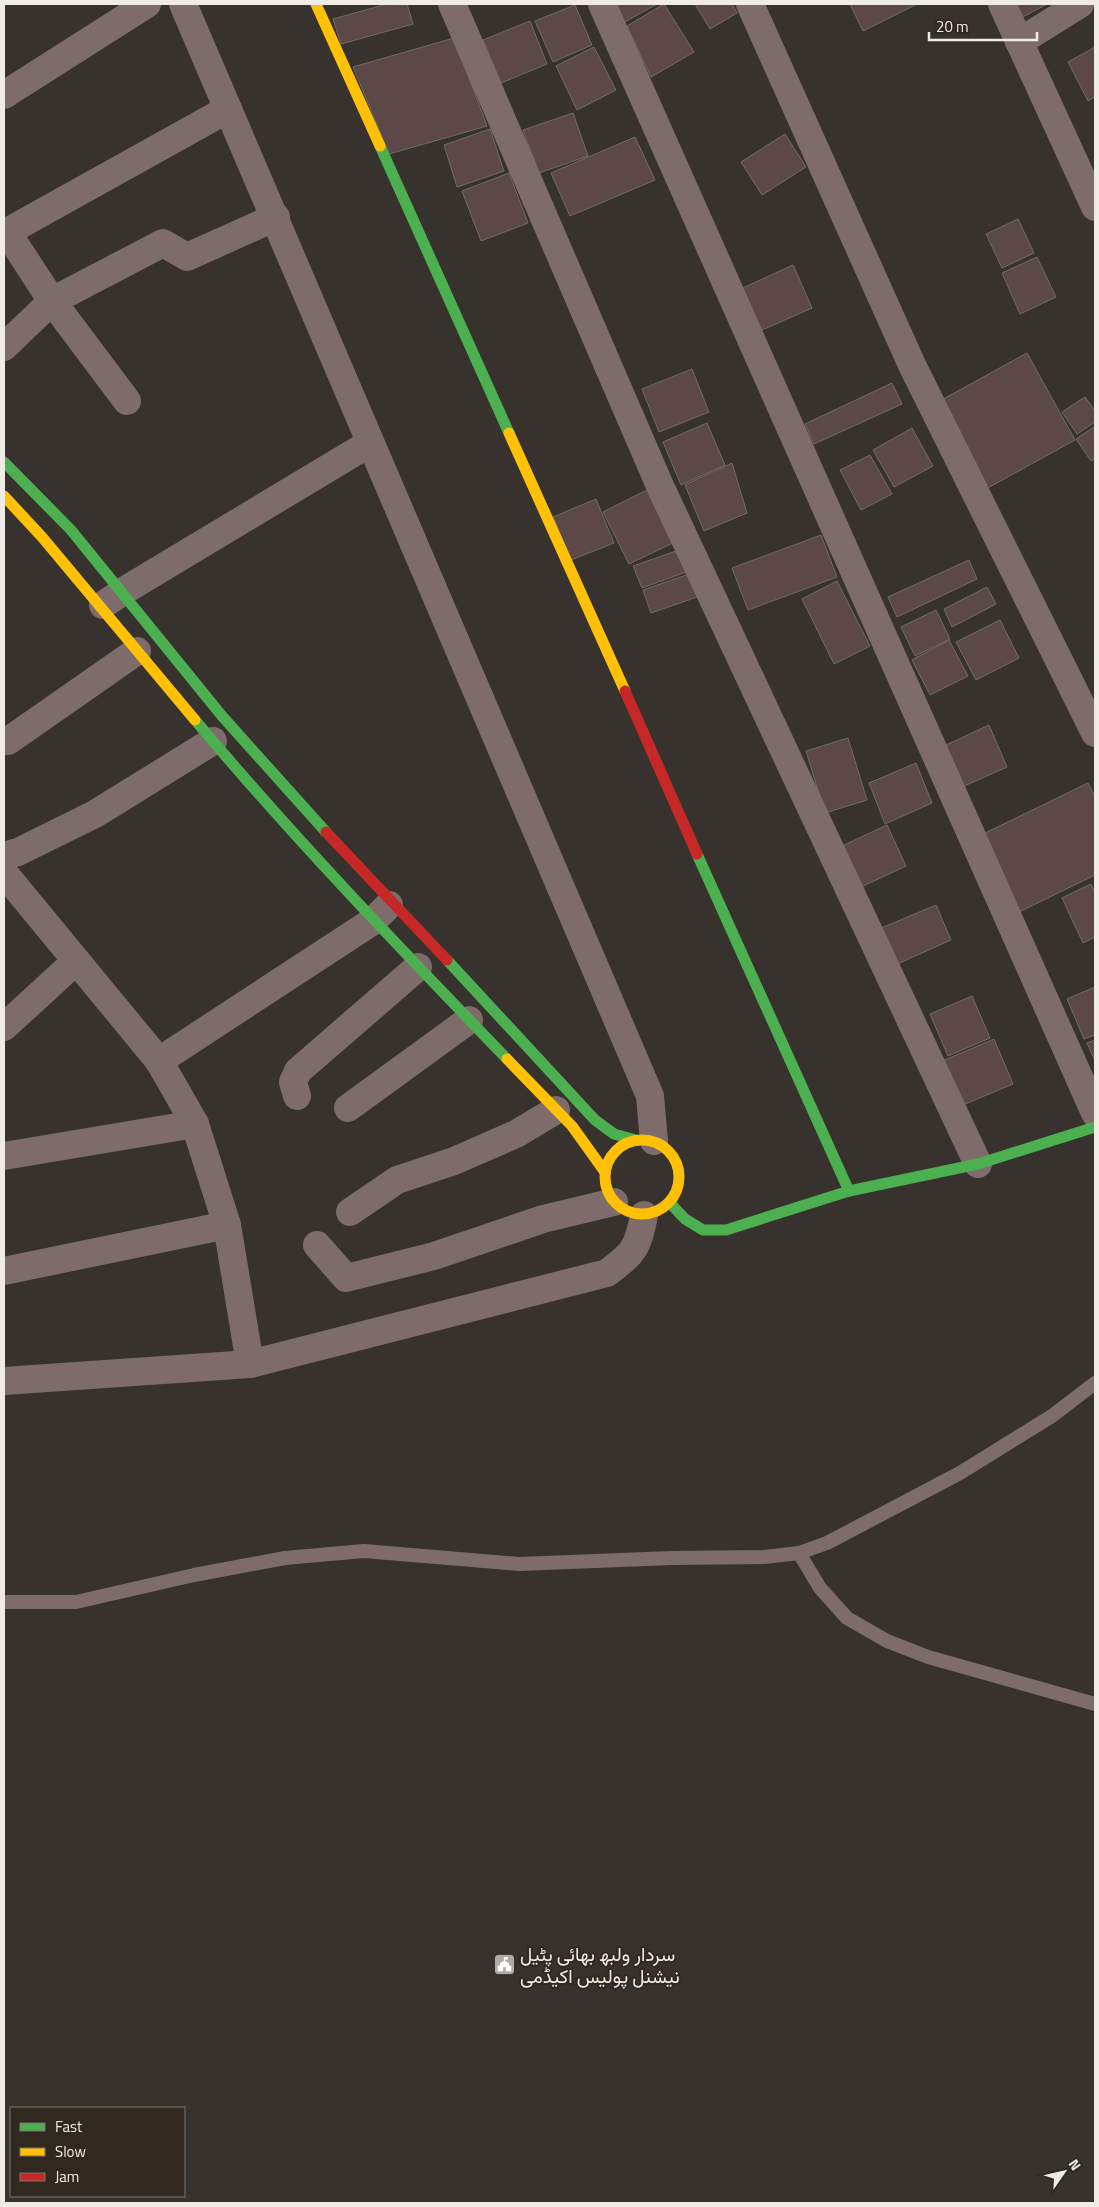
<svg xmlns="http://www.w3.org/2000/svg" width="1099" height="2207" font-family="'Titillium Web',Vazirmatn,sans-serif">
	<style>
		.building { fill: #5c4846; stroke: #716c6a }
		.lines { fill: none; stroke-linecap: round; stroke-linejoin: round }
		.lane { stroke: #7e6c6a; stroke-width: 14 }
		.street { stroke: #7e6c6a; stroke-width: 28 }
		.fast { stroke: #4caf50; stroke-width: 11 }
		.slow { stroke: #ffc107; stroke-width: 11 }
		.jam { stroke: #c62828; stroke-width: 11 }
		.labels { text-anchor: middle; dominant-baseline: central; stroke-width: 4; stroke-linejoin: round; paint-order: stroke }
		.poi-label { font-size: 19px; fill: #f0ebe5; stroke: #312920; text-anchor: start }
	</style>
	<rect width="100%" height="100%" fill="#37322d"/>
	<!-- building -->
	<g class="building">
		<path d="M387 4H407L413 24 341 44 333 19Z"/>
		<path d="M610 4H657L621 24Z"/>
		<path d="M664 4 694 52 651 77 627 26Z"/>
		<path d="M695 4H732L737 13 710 29Z"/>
		<path d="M850 4H917L863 31Z"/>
		<path d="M1014 4H1047L1021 18Z"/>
		<path d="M575 5 592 45 553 62 535 21Z"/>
		<path d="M530 21 547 64 501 83 483 40Z"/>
		<path d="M454 38 487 126 389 154 353 67Z"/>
		<path d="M594 47 616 90 577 110 556 66Z"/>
		<path d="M1095 47V97L1088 101 1068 62Z"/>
		<path d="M573 113 588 156 539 173 523 130Z"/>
		<path d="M490 129 504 171 457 187 444 145Z"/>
		<path d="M785 134 806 167 762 195 741 162Z"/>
		<path d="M635 137 655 180 570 216 551 173Z"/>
		<path d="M509 173 528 223 481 241 462 191Z"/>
		<path d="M1018 219 1034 253 1002 268 986 234Z"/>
		<path d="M1037 257 1056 297 1020 314 1002 273Z"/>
		<path d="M793 265 812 308 753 334 734 292Z"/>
		<path d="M1027 353 1075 440 984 490 936 403Z"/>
		<path d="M692 369 709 412 659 432 642 389Z"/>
		<path d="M892 383 902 404 814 444 805 424Z"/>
		<path d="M1085 397 1095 411V422L1077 434 1062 412Z"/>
		<path d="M707 423 725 465 681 485 663 442Z"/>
		<path d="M1094 427 1095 459 1091 461 1076 439Z"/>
		<path d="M912 428 933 466 894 487 873 450Z"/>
		<path d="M870 455 892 494 861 510 840 470Z"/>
		<path d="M732 463 747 513 704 531 685 485Z"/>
		<path d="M651 488 677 541 629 564 603 512Z"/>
		<path d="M596 499 614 543 571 560 553 517Z"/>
		<path d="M821 535 837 577 748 610 732 568Z"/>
		<path d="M682 549 689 571 642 588 633 566Z"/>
		<path d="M969 560 977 579 897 617 888 597Z"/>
		<path d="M692 573 700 596 651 613 643 590Z"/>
		<path d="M837 581 870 646 834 664 802 599Z"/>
		<path d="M987 587 996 604 952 627 944 609Z"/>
		<path d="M936 610 950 639 915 656 901 627Z"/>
		<path d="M1000 620 1019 658 976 680 956 642Z"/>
		<path d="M949 640 968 676 930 695 912 660Z"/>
		<path d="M989 725 1007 767 962 787 944 746Z"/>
		<path d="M848 738 867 800 825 813 806 751Z"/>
		<path d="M916 763 932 803 885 824 869 783Z"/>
		<path d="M1088 783 1095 797V875L1015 914 977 837Z"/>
		<path d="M887 825 906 866 861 887 842 846Z"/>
		<path d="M1091 884 1095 893V937L1083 943 1062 898Z"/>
		<path d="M936 905 951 940 895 965 879 929Z"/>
		<path d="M1095 987V1035L1084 1039 1067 999Z"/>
		<path d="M972 996 990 1038 948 1056 930 1014Z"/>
		<path d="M994 1039 1013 1084 958 1107 940 1062Z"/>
		<path d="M1095 1040V1061L1087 1043Z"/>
	</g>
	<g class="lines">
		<!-- lane -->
		<g class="lane">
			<path d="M799 1553 820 1588 847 1618 887 1641 928 1657 1095 1704"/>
			<path d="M4 1602H76L194 1575 285 1558 364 1551 519 1564 672 1558 764 1557 799 1553 827 1543 960 1473 1052 1416 1095 1383"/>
		</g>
		<!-- street -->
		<g class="street">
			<path d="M183 4 650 1096 654 1141"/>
			<path d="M452 4 660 486 978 1164"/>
			<path d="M602 4 1095 1113"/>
			<path d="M750 4 912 365 1095 733"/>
			<path d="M1002 4 1095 207"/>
			<path d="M1019 42 1080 4"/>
			<path d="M4 95 147 4"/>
			<path d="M4 347 52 301 163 243 187 257 276 217"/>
			<path d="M127 401 52 301 7 232 228 109"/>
			<path d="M103 605 122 592 370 443"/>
			<path d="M8 741 137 651"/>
			<path d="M4 856 18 852 95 814 213 741"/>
			<path d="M4 873 159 1061 195 1124 227 1225 250 1364"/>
			<path d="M4 1027 76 961"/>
			<path d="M159 1061 373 921 389 905"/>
			<path d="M297 1096 293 1082 298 1071 418 967"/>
			<path d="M348 1108 469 1020"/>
			<path d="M4 1156 195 1124"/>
			<path d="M350 1212 397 1180 454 1161 516 1134 556 1110"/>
			<path d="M317 1245 346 1278 434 1256 543 1219 614 1202"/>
			<path d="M4 1271 227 1225"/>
			<path d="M4 1381 250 1364 607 1273C634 1253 638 1248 644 1215"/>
		</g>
		<!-- fast -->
		<g class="fast">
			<path d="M380 146 509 433"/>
			<path d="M4 462 71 530 222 716 326 832"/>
			<path d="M195 720C294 838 400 948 507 1059"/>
			<path d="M697 854 849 1191"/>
			<path d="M447 960 595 1120 614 1134 636 1140"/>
			<path d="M670 1203 685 1219 703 1230H726L849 1191 978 1164 1095 1127"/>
		</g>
		<!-- slow -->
		<g class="slow">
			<path d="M316 4 380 146"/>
			<path d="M509 433 625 691"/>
			<path d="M4 496 42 537 195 720"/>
			<path d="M507 1059 572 1126 605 1172"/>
			<circle cx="642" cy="1177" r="37"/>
		</g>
		<!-- jam -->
		<g class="jam">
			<path d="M625 691 697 854"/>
			<path d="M326 832 447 960"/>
		</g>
	</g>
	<!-- icons -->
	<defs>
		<symbol id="civic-square" viewBox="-11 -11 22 22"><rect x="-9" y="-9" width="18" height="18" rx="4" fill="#afaaa5" stroke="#312920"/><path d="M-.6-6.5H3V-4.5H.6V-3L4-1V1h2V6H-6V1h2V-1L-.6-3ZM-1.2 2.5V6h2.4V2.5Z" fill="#fff"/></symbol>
	</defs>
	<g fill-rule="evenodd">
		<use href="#civic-square" x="492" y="1952" width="25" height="25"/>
	</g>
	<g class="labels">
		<!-- poi labels -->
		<g class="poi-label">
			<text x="520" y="1953">سردار ولبھ بھائی پٹیل<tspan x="520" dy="22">نیشنل پولیس اکیڈمی</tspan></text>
		</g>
	</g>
	<!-- border -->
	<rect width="1099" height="2207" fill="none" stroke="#f0ebe5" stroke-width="10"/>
	<!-- legend -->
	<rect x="10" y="2107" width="175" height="90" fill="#312920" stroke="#7d776f"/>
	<rect x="20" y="2123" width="25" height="8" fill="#4caf50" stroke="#7d776f"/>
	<text x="55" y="2132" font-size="15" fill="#f0ebe5">Fast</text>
	<rect x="20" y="2148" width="25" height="8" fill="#ffc107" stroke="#7d776f"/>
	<text x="55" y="2157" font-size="15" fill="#f0ebe5">Slow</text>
	<rect x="20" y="2173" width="25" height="8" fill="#c62828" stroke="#7d776f"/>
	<text x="55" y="2182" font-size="15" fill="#f0ebe5">Jam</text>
	<!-- north arrow -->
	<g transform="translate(1064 2172) rotate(56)" stroke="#312920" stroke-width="4" paint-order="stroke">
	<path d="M0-4L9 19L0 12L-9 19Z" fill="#f0ebe5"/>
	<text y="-8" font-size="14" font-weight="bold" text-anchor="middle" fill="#f0ebe5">N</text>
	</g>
	<!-- scale -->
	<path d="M929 32v8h108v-8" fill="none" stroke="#f0ebe5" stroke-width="2.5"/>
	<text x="936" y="32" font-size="15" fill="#f0ebe5" stroke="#312920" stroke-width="4" paint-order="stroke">20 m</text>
</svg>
